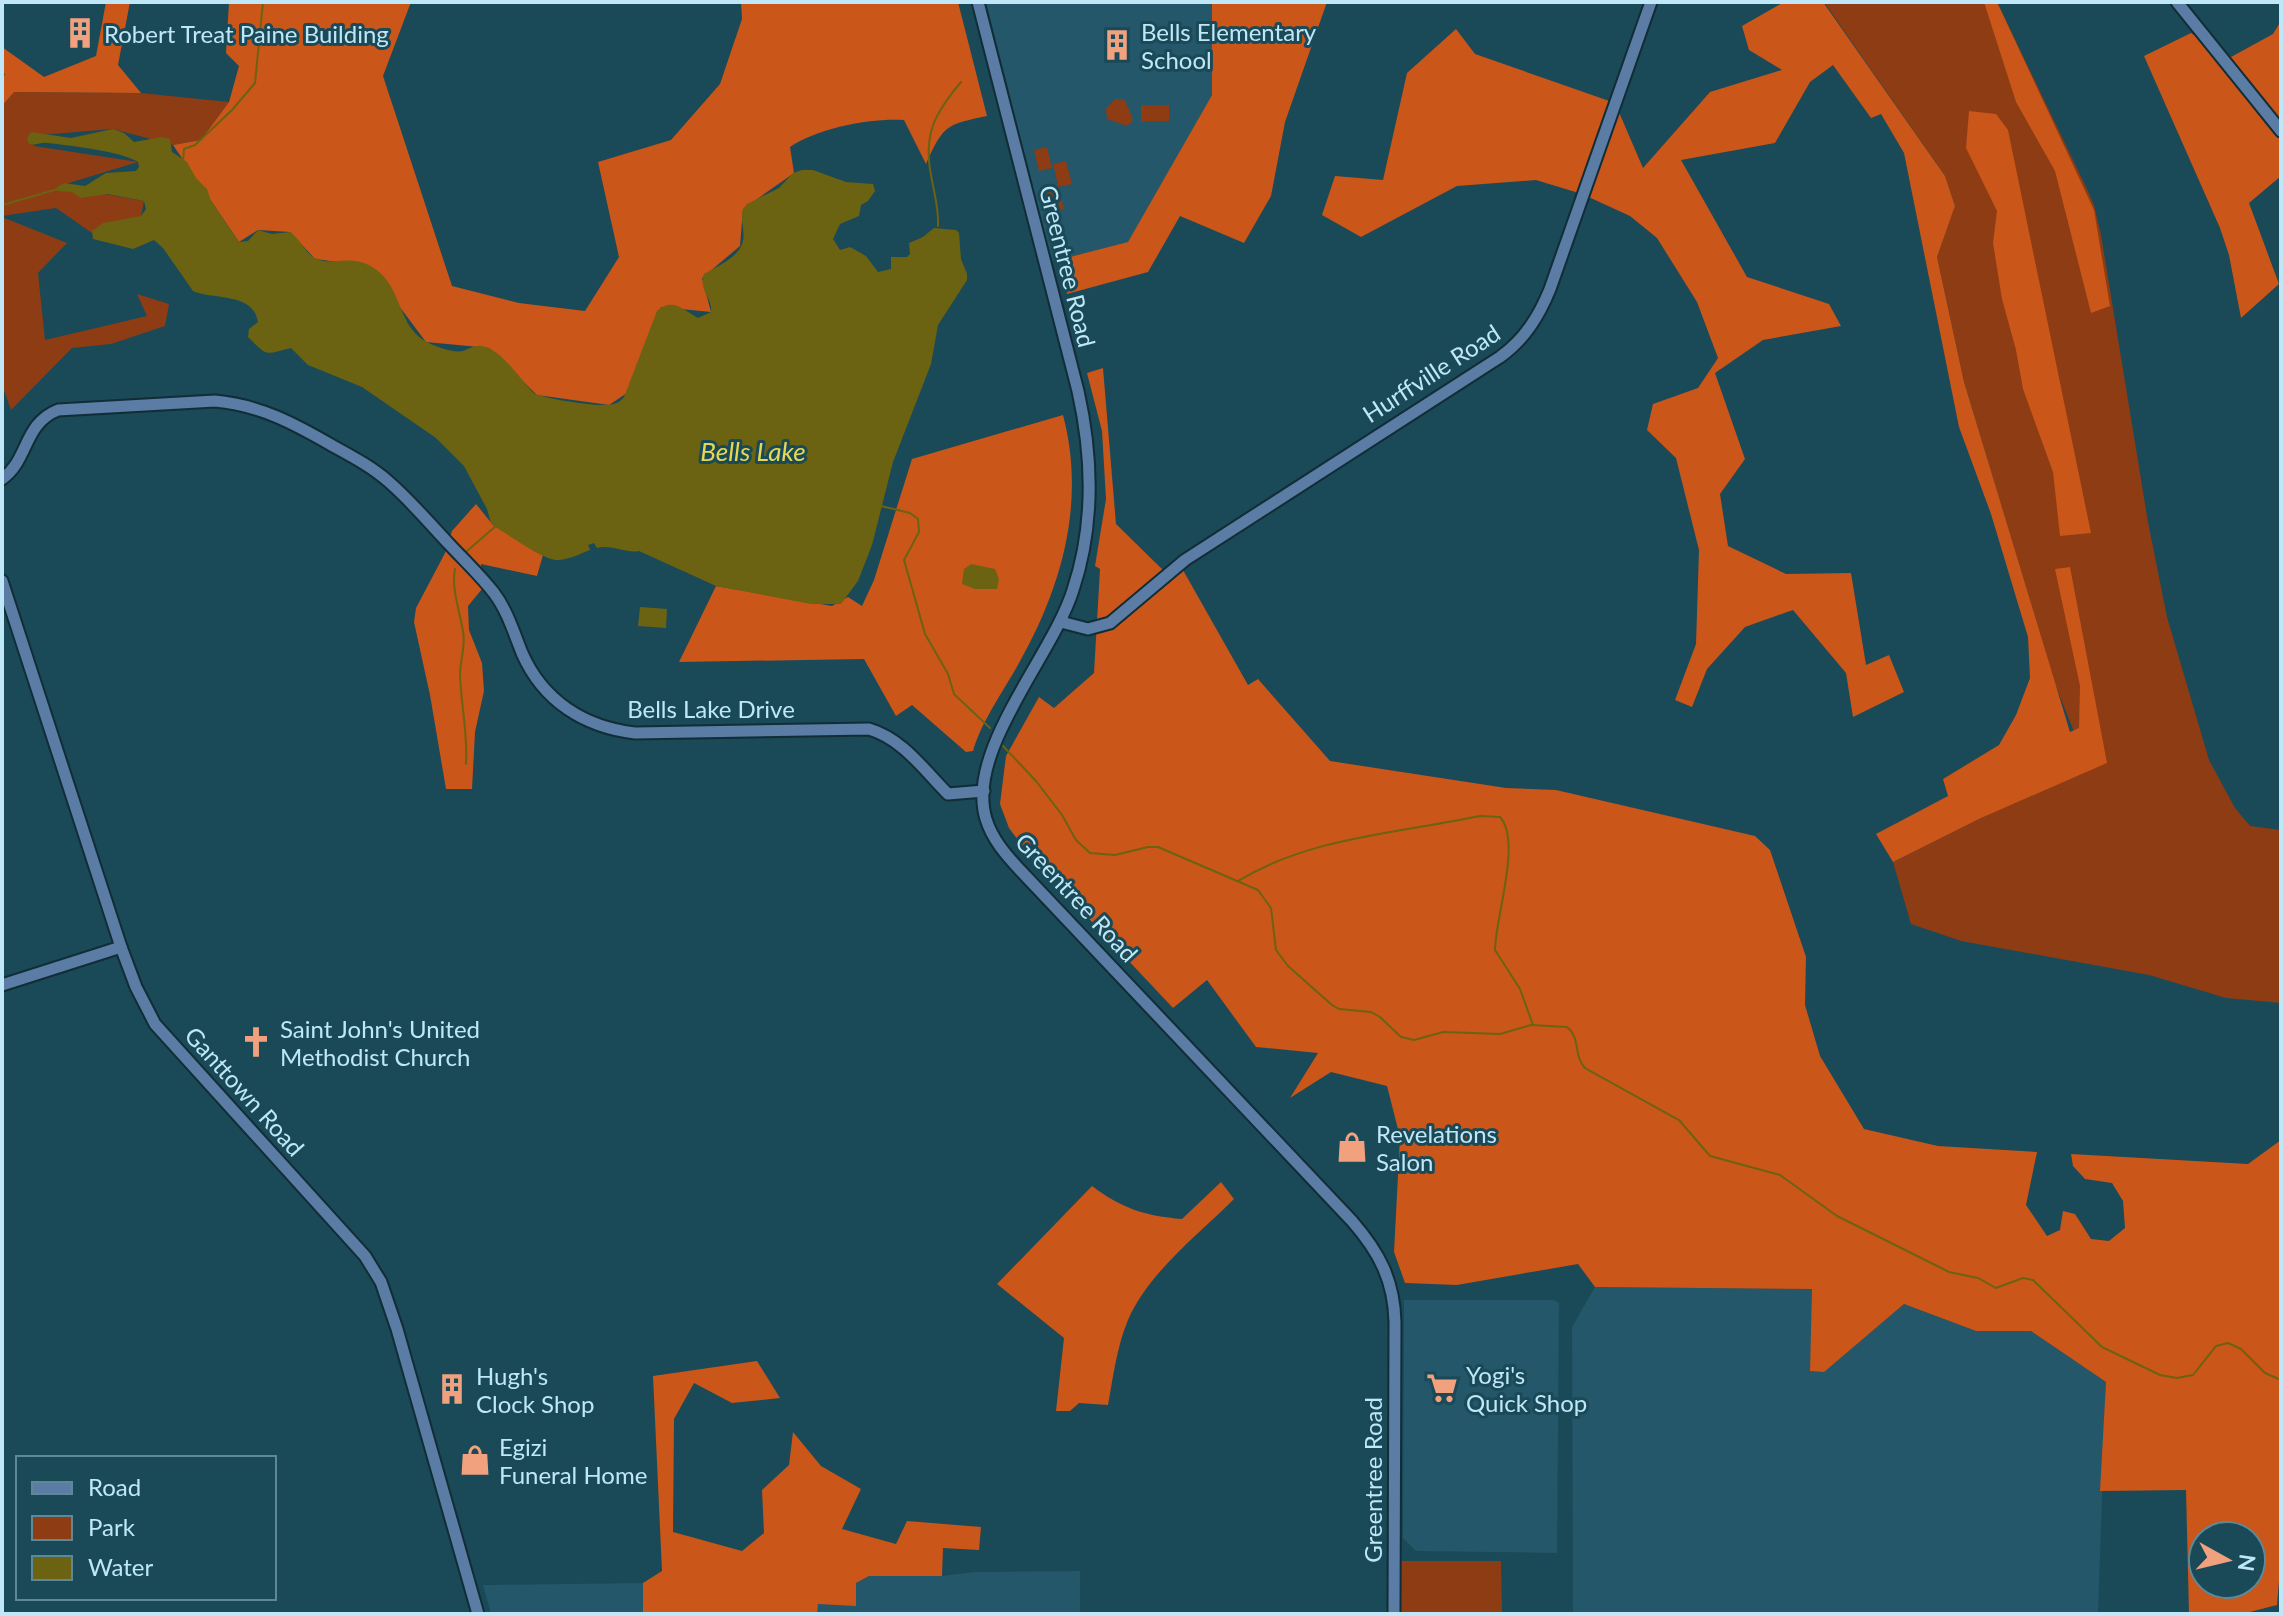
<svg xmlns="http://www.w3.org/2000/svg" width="2283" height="1616" font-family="Lato,sans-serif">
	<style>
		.built { fill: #235769 }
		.green { fill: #8d3c13 }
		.forest { fill: #ca5619; fill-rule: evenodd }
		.water { fill: #6b6311 }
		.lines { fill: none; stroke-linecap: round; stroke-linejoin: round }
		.stream { stroke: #6b6311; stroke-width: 2 }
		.secondary-casing { stroke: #112d36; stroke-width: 15 }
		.secondary { stroke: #5b7ca4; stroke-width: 11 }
		.labels { text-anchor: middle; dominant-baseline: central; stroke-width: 6; stroke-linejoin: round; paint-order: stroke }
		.poi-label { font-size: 24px; fill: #bfe7f7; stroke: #1a4958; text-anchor: start }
		.street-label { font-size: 24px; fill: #bfe7f7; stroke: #1a4958 }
		.water-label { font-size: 26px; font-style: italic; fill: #e6d850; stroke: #1a4958 }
	</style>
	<rect width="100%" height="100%" fill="#1a4958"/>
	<!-- built -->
	<g class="built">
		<path d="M986 2H1212V95L1128 243 1052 261Z"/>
		<path d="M1595 1287 1813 1289 1811 1371 1823 1372 1904 1304 1976 1331H2031L2106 1382 2098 1614H1573L1572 1327Z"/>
		<path d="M1404 1300H1554L1559 1303 1557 1553 1416 1551 1403 1538Z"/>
		<path d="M1080 1571V1614H817V1604L869 1576H942L974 1572Z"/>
		<path d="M643 1583V1614H491L483 1585Z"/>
	</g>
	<!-- green -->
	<g class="green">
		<path d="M1824 2H1997L2086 187 2094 205 2101 235 2148 522 2167 617 2209 760 2235 808 2250 826 2281 830V1003L2226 998 2149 975 1961 941 1911 924 1893 862 1981 818 2079 744 2055 684 1964 382 1937 257 1955 206 1945 176Z"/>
		<path d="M14 92 141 93 229 102 201 140 173 145 113 129 28 136 34 146 138 162 59 186 144 201 141 216 92 233 56 208 2 216V106Z"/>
		<path d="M1115 99H1123C1127 102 1131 115 1133 120L1127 126 1107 119 1106 109Z"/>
		<rect x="1141" y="105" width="28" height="16"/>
		<path d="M1047 147 1052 168 1039 171 1034 150Z"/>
		<path d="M1066 161 1072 184 1058 187 1064 209 1050 213 1044 189 1058 185 1053 164Z"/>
		<path d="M2 217 67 243 38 273 45 340 147 316 137 294 169 304 165 326 111 344 72 348 11 410 2 385Z"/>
		<path d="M1394 1561H1501L1502 1614H1394Z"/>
	</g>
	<!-- forest -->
	<g class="forest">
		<path d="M106 2H130L118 65 141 93 14 92 2 106V80L5 74 2 72V47L44 77 96 56Z"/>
		<path d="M229 2H411L383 76 452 286 519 303 585 311 619 257 598 162 671 140 720 84 742 19 741 2H958L987 116C945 125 944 125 926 164L904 120C870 118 818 128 790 147L794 173 743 209 740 246 702 278 711 312 661 307 627 393 609 405 537 395 489 348 426 342 369 266 315 259 290 232 258 230 239 242 173 145 201 140 229 102 239 66 226 53Z"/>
		<path d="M1212 2H1327L1285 122 1271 196 1244 243 1180 216 1148 272 1067 294 1058 260 1128 242 1212 95Z"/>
		<path d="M1784 2H1823L1945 176 1955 206 1937 257 1964 382 2070 732 2079 728 2080 686 2055 569 2070 567 2107 763 1981 818 1893 862 1876 834 1948 796 1943 779 1999 745 2016 715 2030 678 2028 637 1991 514 1959 427 1904 153 1881 114 1871 118 1833 65 1810 82 1775 143 1681 160 1747 277 1829 304 1841 326 1763 340 1715 373 1745 459 1720 494 1728 546 1786 574 1851 573 1866 665 1889 655 1904 692 1853 717 1846 673 1793 610 1745 627 1707 669 1692 707 1675 700 1696 644 1699 550 1676 458 1647 430 1653 404 1698 388 1718 358 1697 302 1657 238 1630 216 1582 194 1536 180 1457 186 1361 237 1322 215 1335 176 1383 180 1407 73 1456 29 1475 54 1615 103 1643 168 1710 92 1782 70 1749 50 1742 26Z"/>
		<path d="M1984 2H1997L2094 210 2110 306 2091 313 2055 171 2016 102Z"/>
		<path d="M2281 21V176L2249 203 2279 284 2241 318 2229 255 2220 228 2144 56 2191 33 2231 57 2273 34Z"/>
		<path d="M1969 111 1996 114 2008 130 2091 533 2060 536 2053 472 2023 389 2016 350 2002 299 1993 243 1997 211 1966 148Z"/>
		<path d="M1103 368 1116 524 1165 572 1179 563 1248 685 1258 679 1330 761 1506 788 1556 790 1755 836 1770 850 1806 957 1805 1005 1820 1056 1864 1129 1938 1146 2037 1152 2026 1205 2047 1236 2060 1230 2063 1211 2075 1214 2091 1239 2109 1241 2125 1228 2123 1201 2112 1183 2085 1179 2073 1166 2071 1154 2248 1164 2281 1140V1556L2277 1605 2242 1614H2189L2186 1490 2100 1491 2106 1382 2031 1331H1976L1904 1304 1824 1372 1810 1371 1812 1289 1595 1287 1578 1264 1457 1285 1405 1283 1394 1252 1400 1137 1387 1086 1331 1072 1290 1098 1318 1053 1256 1047 1207 980 1173 1008 1030 856 1009 828 1000 804 1006 756 1039 697 1054 708 1094 673 1100 569 1095 566 1106 499 1102 431 1087 373ZM2203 1536H2251V1584H2203Z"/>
		<path d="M1063 415C1086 502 1062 587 1019 663 1005 689 981 722 973 751L966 752 912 705 896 716 864 659 679 662 716 586 832 606 848 597 862 606 874 580 912 459Z"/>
		<path d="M476 504 493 525 543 555 537 576 481 564 482 589 468 606 469 630 482 663 484 691 475 732 472 789H446L430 695 414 622 416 608 445 553 452 531Z"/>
		<path d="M1221 1182 1234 1199C1198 1235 1149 1272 1128 1320 1117 1346 1113 1377 1108 1405L1079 1403 1070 1411H1056L1064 1338 997 1284 1092 1186C1121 1208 1145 1216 1182 1219Z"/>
		<path d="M757 1361 780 1398 732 1403 694 1383 674 1419 673 1532 742 1551 764 1533 762 1490 789 1465 793 1432 821 1466 861 1489 842 1529 896 1544 907 1521 981 1527 979 1550 943 1548 942 1576H869L856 1583V1606L818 1604 817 1614H643V1583L662 1571 653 1376Z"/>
	</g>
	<!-- water -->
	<g class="water">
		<path d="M113 129 124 133 134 142 162 137 170 139 172 152 187 162 196 178 207 189 211 201 239 242 248 241 258 230 272 234 290 232C300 239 306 254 315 258 333 268 354 250 379 272 402 291 399 328 427 342 436 347 453 353 463 351 469 349 474 345 481 346 502 348 521 382 535 394 549 399 599 408 613 404 619 403 620 401 624 397L657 311C673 297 683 310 698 318L711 312C713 299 698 289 704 274 717 266 739 258 743 241 745 231 740 220 743 209L747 204 779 188 793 173 802 170H813L846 182 873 184 875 191 868 201 861 205 859 216 840 224 833 239 840 250 850 247 866 256 878 272 891 269V257H907L910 254 909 243 923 237 934 228 956 230 959 233 961 259 967 274V280L938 325 931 364 893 462 872 545 858 581 841 604H811L716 586 639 551C627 554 612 544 597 548L594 543 588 545 590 550C580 554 570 559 559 560 544 561 511 536 497 528L491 523 487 509 464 466 436 438 362 387 308 365 291 348C265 354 269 358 248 337L249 329 258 322C253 292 214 300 193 291L163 248 154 240 133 249 93 239 92 231 103 223 141 216 146 209 144 201 107 194 81 198 72 192 57 191V187L64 183 85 186 106 173 136 171 139 167 138 162C124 152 67 145 48 143 40 142 37 146 29 144L27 138 31 132 71 138Z"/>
		<path d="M971 564 995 569 999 579 997 589H975L962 584 964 569Z"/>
		<path d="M640 607 667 609 666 628 638 626Z"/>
	</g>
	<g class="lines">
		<!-- stream -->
		<g class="stream">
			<path d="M183 162 184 149 195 145 232 110 255 83 263 2"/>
			<path d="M2 205 58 189"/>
			<path d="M938 226C939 208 934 193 931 175 923 134 935 113 961 82"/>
			<path d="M881 506 910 513 918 519 919 532 904 560 925 634 948 674 954 694 990 728"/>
			<path d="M467 551 497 525"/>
			<path d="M455 569C451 588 460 612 463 631 466 645 460 661 460 675 461 705 468 734 466 764"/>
			<path d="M1003 746 1036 781 1062 815 1076 840 1090 853 1115 855 1148 847H1158L1258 890 1271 908 1276 950 1288 966 1332 1005 1339 1009 1371 1012 1380 1017 1401 1037 1414 1040 1443 1032 1500 1034 1531 1025 1567 1027C1581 1038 1573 1055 1585 1068L1679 1120 1710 1156 1780 1175 1837 1216 1949 1272 1978 1278 1996 1288 2023 1278 2033 1280 2102 1347 2160 1375 2177 1378 2193 1375 2216 1346 2228 1343 2241 1349 2265 1373 2281 1380"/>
			<path d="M1238 881C1310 837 1399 833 1480 816L1500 817C1522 841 1495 919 1495 950L1520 989 1533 1025"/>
		</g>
		<defs>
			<g id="secondary">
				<path d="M978 2 1078 391C1093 458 1095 524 1073 590 1052 657 965 751 986 819 992 839 1006 855 1020 870L1352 1221C1379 1252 1394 1280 1395 1322L1394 1614"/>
				<path d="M2177 2 2281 131"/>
				<path d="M2 479C29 460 23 424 58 410L215 401C260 405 295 424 333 446 353 457 372 467 389 482 411 501 429 523 449 544 464 560 480 575 494 593 507 610 514 633 522 653 543 701 584 727 635 733L869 729C903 739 924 770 948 794L984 791"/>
				<path d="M2 581 121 947 136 987 155 1024 365 1256 381 1282 397 1329 478 1614"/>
				<path d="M1061 622 1088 629 1110 623 1185 560 1500 357C1525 339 1539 316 1550 289L1651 2"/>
				<path d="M2 985 121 947"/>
			</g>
		</defs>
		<!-- secondary casing -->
		<use href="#secondary" class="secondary-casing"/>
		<!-- secondary -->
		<use href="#secondary" class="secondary"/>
	</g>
	<!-- icons -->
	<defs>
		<symbol id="building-bare" viewBox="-9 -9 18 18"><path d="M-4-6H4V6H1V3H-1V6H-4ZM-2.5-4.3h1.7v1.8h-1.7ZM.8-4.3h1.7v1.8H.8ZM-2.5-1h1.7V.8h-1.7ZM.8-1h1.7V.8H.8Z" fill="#f2a17e" stroke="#1a4958" stroke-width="2.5" paint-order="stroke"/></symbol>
		<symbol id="church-bare" viewBox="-9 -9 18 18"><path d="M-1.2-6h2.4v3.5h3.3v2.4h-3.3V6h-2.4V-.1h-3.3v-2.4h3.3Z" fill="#f2a17e" stroke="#1a4958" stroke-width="2.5" paint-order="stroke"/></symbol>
		<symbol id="shop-bare" viewBox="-9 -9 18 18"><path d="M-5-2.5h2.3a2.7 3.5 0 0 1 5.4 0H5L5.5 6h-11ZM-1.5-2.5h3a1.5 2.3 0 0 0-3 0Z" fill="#f2a17e" stroke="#1a4958" stroke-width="2.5" paint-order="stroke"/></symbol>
		<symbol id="supermarket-bare" viewBox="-9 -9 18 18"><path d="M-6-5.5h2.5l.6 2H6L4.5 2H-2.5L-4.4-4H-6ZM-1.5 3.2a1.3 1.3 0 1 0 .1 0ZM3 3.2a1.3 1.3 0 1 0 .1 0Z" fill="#f2a17e" stroke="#1a4958" stroke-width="2.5" paint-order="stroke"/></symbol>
	</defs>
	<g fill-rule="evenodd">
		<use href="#building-bare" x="58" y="11" width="44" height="44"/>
		<use href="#building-bare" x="1095" y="23" width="44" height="44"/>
		<use href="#church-bare" x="234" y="1020" width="44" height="44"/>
		<use href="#shop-bare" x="1330" y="1125" width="44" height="44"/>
		<use href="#supermarket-bare" x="1420" y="1366" width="44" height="44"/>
		<use href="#building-bare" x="430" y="1367" width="44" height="44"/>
		<use href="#shop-bare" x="453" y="1438" width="44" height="44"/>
	</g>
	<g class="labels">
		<!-- poi labels -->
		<g class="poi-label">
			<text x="1141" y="31">Bells Elementary<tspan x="1141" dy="28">School</tspan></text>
			<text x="104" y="33">Robert Treat Paine Building</text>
			<text x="280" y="1028">Saint John's United<tspan x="280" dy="28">Methodist Church</tspan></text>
			<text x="1376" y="1133">Revelations<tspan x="1376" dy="28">Salon</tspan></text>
			<text x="1466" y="1374">Yogi's<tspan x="1466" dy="28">Quick Shop</tspan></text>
			<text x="476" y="1375">Hugh's<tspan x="476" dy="28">Clock Shop</tspan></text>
			<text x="499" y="1446">Egizi<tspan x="499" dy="28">Funeral Home</tspan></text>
		</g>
		<!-- street labels -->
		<g class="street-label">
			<text transform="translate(1068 266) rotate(76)">Greentree Road</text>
			<text transform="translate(1431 373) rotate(-33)">Hurffville Road</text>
			<text x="711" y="708">Bells Lake Drive</text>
			<text transform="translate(1077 897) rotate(47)">Greentree Road</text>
			<text transform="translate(245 1091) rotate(48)">Ganttown Road</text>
			<text transform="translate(1372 1480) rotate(-90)">Greentree Road</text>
		</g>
		<!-- water labels -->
		<g class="water-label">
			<text x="753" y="451">Bells Lake</text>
		</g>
	</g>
	<!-- border -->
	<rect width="2283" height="1616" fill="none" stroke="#bfe7f7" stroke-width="8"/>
	<!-- legend -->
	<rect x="16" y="1456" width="260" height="144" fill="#1a4958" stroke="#5c8898" stroke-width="2"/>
	<rect x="32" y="1482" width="40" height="12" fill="#5b7ca4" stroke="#5c8898" stroke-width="2"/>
	<text x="88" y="1496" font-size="24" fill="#bfe7f7">Road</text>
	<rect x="32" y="1516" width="40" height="24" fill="#8d3c13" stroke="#5c8898" stroke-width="2"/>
	<text x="88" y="1536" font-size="24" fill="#bfe7f7">Park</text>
	<rect x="32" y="1556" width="40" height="24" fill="#6b6311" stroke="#5c8898" stroke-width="2"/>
	<text x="88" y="1576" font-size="24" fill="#bfe7f7">Water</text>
	<!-- north arrow -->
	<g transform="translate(2227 1560) rotate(98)"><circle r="38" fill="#1a4958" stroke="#5c8898" stroke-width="2"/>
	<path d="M0-6L14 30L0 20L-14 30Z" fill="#f2a17e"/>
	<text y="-12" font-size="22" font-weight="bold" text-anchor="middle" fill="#bfe7f7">N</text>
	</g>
</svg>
